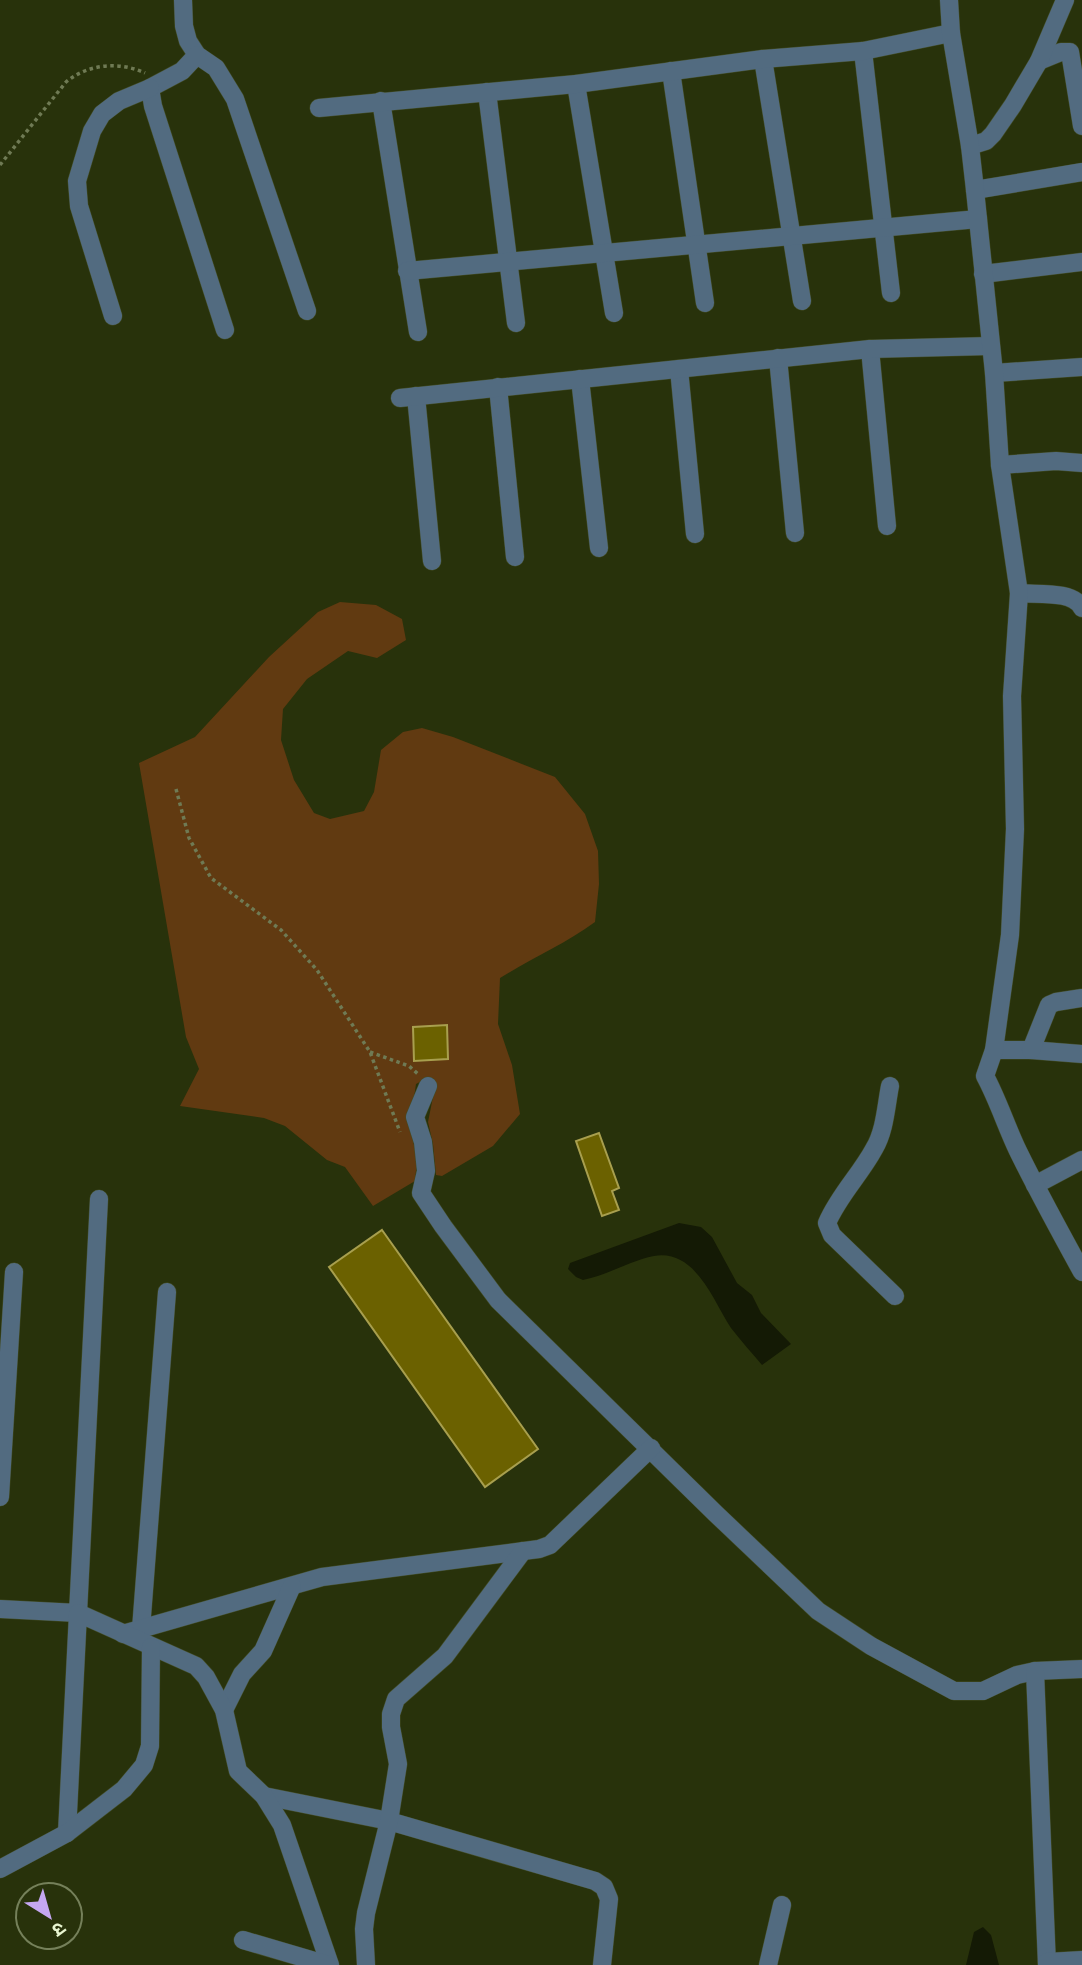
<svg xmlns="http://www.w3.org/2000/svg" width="1082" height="1965" font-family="'Alegreya Sans','Noto Sans Devanagari',sans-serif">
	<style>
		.green { fill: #613a11 }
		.water { fill: #141a05 }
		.building { fill: #6b6100; stroke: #a89f4e; stroke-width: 2 }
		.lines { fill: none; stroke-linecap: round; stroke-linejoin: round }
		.minor-casing { stroke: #434d27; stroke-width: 19 }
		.tertiary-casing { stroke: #434d27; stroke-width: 19 }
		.path { stroke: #6f7a54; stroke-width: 3.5; stroke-dasharray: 3.5 3.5; stroke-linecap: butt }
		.minor { stroke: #526b80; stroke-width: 18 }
		.tertiary { stroke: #526b80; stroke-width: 18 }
	</style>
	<rect width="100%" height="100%" fill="#28320b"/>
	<!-- green -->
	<path class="green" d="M340 602 376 605 402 619 406 640 377 658 348 651 307 679 283 709 281 740 294 780 314 813 330 819 364 811 374 792 381 750 403 732 422 728 453 737 555 777 585 814 598 851 599 884 595 922C565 944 532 958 500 978L498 1024 512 1065 520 1114 493 1146 442 1176 436 1175 433 1144 428 1122 436 1082 429 1077 416 1084 410 1125 417 1160 415 1181 373 1206 345 1167 327 1160 285 1126 264 1118 180 1106 199 1069 186 1037 139 763 195 737 269 657 318 612Z"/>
	<!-- water -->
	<g class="water">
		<path d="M679 1223 701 1227 712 1237 737 1283 752 1295 761 1313 791 1344 762 1365C752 1353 741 1341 731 1328 713 1301 696 1249 654 1256 629 1261 608 1275 583 1280L576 1277 568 1269 570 1263Z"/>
		<path d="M983 1927 991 1935 999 1965H966L974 1932Z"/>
	</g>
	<!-- building -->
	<g class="building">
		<path d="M447 1025 448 1059 414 1061 413 1027Z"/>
		<path d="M599 1133 619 1188 612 1191 619 1210 602 1216 576 1141Z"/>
		<path d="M382 1230 538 1449 485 1487 329 1267Z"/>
	</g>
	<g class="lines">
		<defs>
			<g id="minor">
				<path d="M183 0 184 26 188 41 197 55 216 68 235 99 307 311"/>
				<path d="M863 51 891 293"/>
				<path d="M197 55 182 71 150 88 153 106 225 330"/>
				<path d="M763 59 802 301"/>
				<path d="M1039 61 1061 52H1070L1082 126"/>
				<path d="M671 71 705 303"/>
				<path d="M576 84 614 313"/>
				<path d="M487 92 516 323"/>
				<path d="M381 101 418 332"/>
				<path d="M319 108 576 84 763 59 863 51 951 33"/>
				<path d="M970 146 986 141 993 134 1013 105 1039 61 1065 0"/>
				<path d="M975 190 1082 172"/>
				<path d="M407 271 978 219"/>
				<path d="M983 274 1082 262"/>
				<path d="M113 316 79 206 77 181 92 131 102 114 119 101 150 88"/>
				<path d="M870 349 887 526"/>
				<path d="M778 358 795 533"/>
				<path d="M679 369 695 534"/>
				<path d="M994 373 1082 367"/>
				<path d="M580 379 599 548"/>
				<path d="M498 387 515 557"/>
				<path d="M416 396 432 561"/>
				<path d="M400 398 870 349 990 346"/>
				<path d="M1000 465 1056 461 1082 463"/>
				<path d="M1019 593C1037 595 1073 590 1082 608"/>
				<path d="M994 1050H1031L1082 1054"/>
				<path d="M1031 1050 1049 1005 1056 1002 1082 998"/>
				<path d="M428 1086 415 1117 423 1142 426 1171 421 1193 443 1226 498 1300 715 1513 818 1611 871 1646 954 1691H983L1017 1675 1035 1671 1082 1669"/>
				<path d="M890 1086C886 1106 885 1131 874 1149 860 1175 839 1195 827 1223L832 1235 895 1296"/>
				<path d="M1035 1185 1082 1160"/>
				<path d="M0 1497 14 1272"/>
				<path d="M0 1609 78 1613 99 1199"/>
				<path d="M141 1629 167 1292"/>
				<path d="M123 1634 322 1577 539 1549 550 1545 651 1448"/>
				<path d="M1035 1671 1047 1965"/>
				<path d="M224 1710 242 1674 263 1651 292 1586"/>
				<path d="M264 1796 389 1821 595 1881 604 1887 609 1899 602 1965"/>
				<path d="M67 1833 78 1613 196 1666 206 1677 224 1710 238 1771 264 1796 282 1825 330 1965"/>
				<path d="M0 1869 67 1833 124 1789 144 1765 150 1746 151 1647"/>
				<path d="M243 1940 328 1965"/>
				<path d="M1047 1962 1082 1960"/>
				<path d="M366 1965 364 1929 366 1913 389 1821 398 1764 391 1727V1714L396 1699 445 1656 523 1551"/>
				<path d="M768 1965 782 1905"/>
			</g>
			<path id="tertiary" d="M949 0 951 33 970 146 975 190 994 373 1000 465 1019 593 1012 696 1015 829 1010 935 994 1050 985 1076C998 1100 1006 1126 1018 1151 1038 1192 1060 1232 1082 1272"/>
		</defs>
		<!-- minor casing -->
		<use href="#minor" class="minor-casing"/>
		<!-- tertiary casing -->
		<use href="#tertiary" class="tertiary-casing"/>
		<!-- path -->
		<g class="path">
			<path d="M0 165 66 82C88 64 119 61 145 73"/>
			<path d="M176 789 189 838 211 878 281 930 317 970 370 1052 400 1132"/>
			<path d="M370 1052 409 1066 418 1074"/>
		</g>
		<!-- minor -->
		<use href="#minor" class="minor"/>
		<!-- tertiary -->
		<use href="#tertiary" class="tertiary"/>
	</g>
	<!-- north arrow -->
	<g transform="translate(49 1916) rotate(143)"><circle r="33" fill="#28320b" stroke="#75805a" stroke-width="2"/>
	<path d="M0-5L12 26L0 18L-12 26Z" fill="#c5a7f1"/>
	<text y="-10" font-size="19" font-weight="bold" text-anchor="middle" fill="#e9f6d1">उ</text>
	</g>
</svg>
